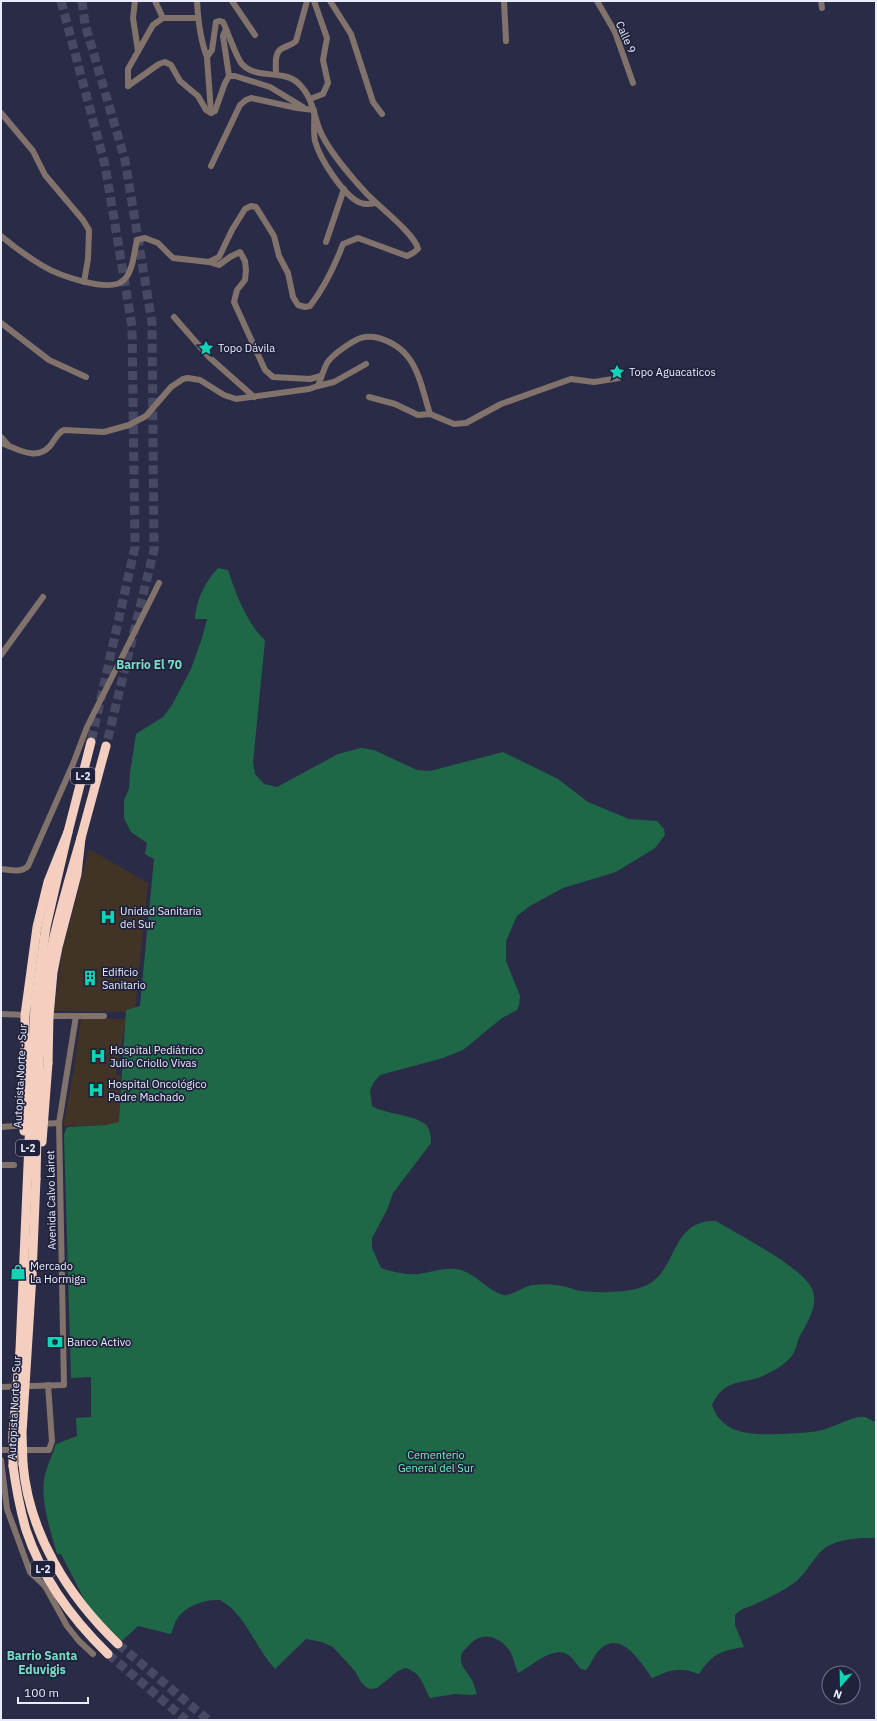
<svg xmlns="http://www.w3.org/2000/svg" width="877" height="1721" font-family="'IBM Plex Sans',sans-serif">
	<style>
		.medical { fill: #413426 }
		.green { fill: #1e6848 }
		.lines { fill: none; stroke-linecap: round; stroke-linejoin: round }
		.highway-tunnel { stroke: #474962; stroke-width: 9; stroke-dasharray: 9 4.5; stroke-linecap: butt }
		.minor { stroke: #81726c; stroke-width: 6 }
		.highway { stroke: #f4cebf; stroke-width: 9 }
		.highway-bridge { stroke: #f4cebf; stroke-width: 9 }
		.labels { text-anchor: middle; dominant-baseline: central; stroke-width: 3.5; stroke-linejoin: round; paint-order: stroke }
		.shield { fill: #20223c; stroke: #adafc4; stroke-width: 1 }
		.shield-label { font-size: 10px; font-weight: bold; fill: #eaecfe }
		.street-label { font-size: 11px; fill: #eaecfe; stroke: #20223c }
		.poi-label { font-size: 11px; fill: #eaecfe; stroke: #20223c; text-anchor: start }
		.park-label { font-size: 11px; fill: #74f8ba; stroke: #20223c }
		.neighbourhood-label { font-size: 12px; font-weight: bold; fill: #79dbc3; stroke: #20223c }
	</style>
	<rect width="100%" height="100%" fill="#2a2c47"/>
	<!-- medical -->
	<g class="medical">
		<path d="M89 849 148 883 135 1009 124 1012 54 1011 62 952Z"/>
		<path d="M81 1018 126 1019 116 1075 121 1076 120 1125 63 1126 74 1070Z"/>
	</g>
	<!-- green -->
	<path class="green" d="M218 568 228 570C235 592 247 624 265 640L253 763 255 774 264 784 277 787 338 754 361 748 374 750 417 770 430 771 503 752 558 779 588 802 629 819 657 821 664 829 665 835 655 848 616 872 563 888 530 906 517 916 506 941V961L520 996 519 1005 517 1010 502 1018 463 1050 443 1058 380 1075 374 1082 370 1090 372 1106C384 1114 417 1115 426 1125 430 1129 431 1137 431 1143L393 1193 387 1210 372 1238V1248L381 1268C393 1272 406 1275 419 1274 431 1272 444 1268 456 1269 474 1271 486 1290 503 1295 511 1297 525 1285 534 1285 547 1283 559 1285 570 1288 574 1289 578 1291 582 1291 599 1293 629 1293 645 1286 679 1271 669 1220 716 1221 737 1234 804 1268 812 1289 819 1304 808 1321 801 1334 797 1340 797 1348 793 1354 788 1362 776 1370 767 1374 743 1386 725 1376 712 1405 722 1436 755 1435 782 1434 794 1433 806 1433 818 1431 832 1429 853 1415 865 1417 868 1418 872 1421 876 1422V1538C861 1538 844 1538 830 1545 814 1553 809 1572 794 1583 783 1591 767 1599 753 1605 744 1609 743 1607 735 1615V1625L744 1647C720 1651 712 1654 699 1674 679 1666 670 1670 652 1678 640 1661 618 1625 596 1654 592 1659 591 1665 586 1670L581 1669C578 1666 575 1661 571 1657 555 1642 532 1667 518 1673 515 1667 514 1659 511 1653 502 1638 485 1630 471 1643 467 1648 461 1651 461 1658 460 1666 468 1673 472 1680 474 1684 475 1689 477 1694L472 1695 455 1694 430 1698C423 1685 421 1672 405 1668L398 1671 377 1688 370 1689 366 1687 361 1682 355 1671 333 1647 322 1642 306 1639 275 1669C255 1648 246 1614 220 1600 206 1599 188 1605 179 1616 175 1621 173 1629 171 1634L138 1626 122 1641 102 1629 83 1597 61 1554H57C51 1532 41 1504 44 1480 46 1468 52 1456 56 1444L77 1436 76 1418 91 1417V1377L71 1378 64 1135 66 1129 68 1127 107 1125 119 1122 126 1010 140 1006 154 859 145 854 147 843 131 832 124 818V800L129 789 130 773 136 734 163 717 172 705 191 669 202 638 207 619H195C196 600 205 582 218 568Z"/>
	<g class="lines">
		<!-- highway-tunnel -->
		<g class="highway-tunnel">
			<path d="M61 1 105 165 132 326 135 547 91 742"/>
			<path d="M82 1 85 24 125 160 152 323 154 550 106 746"/>
			<path d="M118 1644 208 1720"/>
			<path d="M108 1654 186 1720"/>
		</g>
		<!-- minor -->
		<g class="minor">
			<path d="M135 1 133 18 138 51"/>
			<path d="M155 1 163 18"/>
			<path d="M232 1 255 35"/>
			<path d="M330 1 351 34 373 102 382 114"/>
			<path d="M504 1 506 41"/>
			<path d="M597 1 615 32 633 83"/>
			<path d="M821 1 822 8"/>
			<path d="M226 29 223 36 229 76"/>
			<path d="M207 57 211 113"/>
			<path d="M276 74C276 66 274 54 281 49 286 46 292 45 296 41L307 1"/>
			<path d="M128 86 159 64 165 62 171 65 180 81 198 96 206 110 211 113 215 111 225 83 229 76H235L270 87 303 107"/>
			<path d="M128 86V69L153 25 163 18H198"/>
			<path d="M310 99 323 94 328 83 323 60 327 38 314 1"/>
			<path d="M1 113 33 151 45 175 83 220 89 230 88 259 84 282"/>
			<path d="M211 166 240 105 246 100 251 98 297 108 314 110C315 119 313 132 315 141 320 159 344 197 361 203 366 205 371 204 376 203"/>
			<path d="M1 236C14 247 28 257 43 266 58 275 110 294 124 280 133 271 134 253 137 240L145 238 158 243 173 258 209 262 219 257 232 230 245 209 251 206 256 207 274 236 279 256 288 273 293 297 298 305 305 307 310 306C324 288 335 265 343 244L358 238 407 256 413 253 418 249C415 234 378 206 366 193 353 179 331 153 322 135 313 118 315 99 298 83 283 69 256 80 242 64 236 57 228 32 223 22L220 21 216 22 212 50 207 57C200 39 198 20 197 1"/>
			<path d="M326 242 344 189"/>
			<path d="M209 262 219 265 230 257 240 252 245 261 246 270 245 280 237 290 234 302 265 370 273 377 310 379 321 376"/>
			<path d="M174 317 209 357 254 397"/>
			<path d="M1 323 49 360 86 377"/>
			<path d="M318 386 334 382 366 364"/>
			<path d="M369 397 395 404 418 415 430 414 454 424 466 423 501 404 571 379 594 382 619 378"/>
			<path d="M1 437 8 445"/>
			<path d="M1 443C16 448 36 462 50 446 55 440 57 433 64 430L104 432 129 425 146 416 171 387 183 379 188 378 200 380 224 395 236 399 309 389 318 386C321 379 323 371 327 363 332 355 355 338 365 337 380 335 399 345 408 357 420 372 424 396 430 414"/>
			<path d="M1 655 43 597"/>
			<path d="M1 869C10 870 22 873 28 866L73 764 87 727 159 583"/>
			<path d="M1 1014 27 1015"/>
			<path d="M47 1016H104"/>
			<path d="M41 1124 59 1123"/>
			<path d="M1 1127 27 1125"/>
			<path d="M1 1165H14"/>
			<path d="M1 1387 64 1385 59 1123 76 1016"/>
			<path d="M1 1450H49L52 1441 48 1385"/>
			<path d="M1 1460 7 1509 30 1572 45 1586 67 1626 79 1641 93 1654"/>
		</g>
		<!-- highway -->
		<g class="highway">
			<path d="M25 1062V1015L37 927 48 882 68 832 91 742"/>
			<path d="M48 1063 49 1016 53 972 58 947 77 874 81 838 106 746"/>
			<path d="M32 1275 36 1179"/>
			<path d="M23 1464C29 1534 68 1596 118 1644"/>
			<path d="M13 1466C16 1488 20 1509 26 1530 42 1578 72 1619 108 1654"/>
		</g>
		<!-- highway-bridge -->
		<g class="highway-bridge">
			<path d="M24 1131 25 1062"/>
			<path d="M42 1142 48 1063"/>
			<path d="M36 1179C38 1100 37 1018 53 941 61 906 71 872 81 838"/>
			<path d="M23 1464 22 1433 32 1275"/>
			<path d="M13 1466V1433L20 1350 35 1004 46 927 68 832"/>
		</g>
	</g>
	<!-- icons -->
	<defs>
		<symbol id="sight-bare" viewBox="-9 -9 18 18"><path d="M0-6L1.8-2.2L6-1.7L2.9 1.2L3.7 5.4L0 3.3L-3.7 5.4L-2.9 1.2L-6-1.7L-1.8-2.2Z" fill="#0fd5b4" stroke="#20223c" stroke-width="2.5" paint-order="stroke"/></symbol>
		<symbol id="hospital-bare" viewBox="-9 -9 18 18"><path d="M-5-5h3v3.5h4V-5h3V5h-3V1.5h-4V5h-3Z" fill="#0fd5b4" stroke="#20223c" stroke-width="2.5" paint-order="stroke"/></symbol>
		<symbol id="building-bare" viewBox="-9 -9 18 18"><path d="M-4-6H4V6H1V3H-1V6H-4ZM-2.5-4.3h1.7v1.8h-1.7ZM.8-4.3h1.7v1.8H.8ZM-2.5-1h1.7V.8h-1.7ZM.8-1h1.7V.8H.8Z" fill="#0fd5b4" stroke="#20223c" stroke-width="2.5" paint-order="stroke"/></symbol>
		<symbol id="shop-bare" viewBox="-9 -9 18 18"><path d="M-5-2.5h2.3a2.7 3.5 0 0 1 5.4 0H5L5.5 6h-11ZM-1.5-2.5h3a1.5 2.3 0 0 0-3 0Z" fill="#0fd5b4" stroke="#20223c" stroke-width="2.5" paint-order="stroke"/></symbol>
		<symbol id="bank-bare" viewBox="-9 -9 18 18"><path d="M-6-4H6V4H-6ZM0-2.3a2.3 2.3 0 1 0 0 4.6a2.3 2.3 0 1 0 0-4.6Z" fill="#0fd5b4" stroke="#20223c" stroke-width="2.5" paint-order="stroke"/></symbol>
	</defs>
	<g fill-rule="evenodd">
		<use href="#sight-bare" x="195" y="337" width="22" height="22"/>
		<use href="#sight-bare" x="606" y="361" width="22" height="22"/>
		<use href="#hospital-bare" x="97" y="906" width="22" height="22"/>
		<use href="#building-bare" x="79" y="967" width="22" height="22"/>
		<use href="#hospital-bare" x="87" y="1045" width="22" height="22"/>
		<use href="#hospital-bare" x="85" y="1079" width="22" height="22"/>
		<use href="#shop-bare" x="7" y="1261" width="22" height="22"/>
		<use href="#bank-bare" x="44" y="1331" width="22" height="22"/>
	</g>
	<g class="labels">
		<!-- shield labels -->
		<g class="shield">
			<rect x="71" y="768" width="24" height="16" rx="3"/>
			<rect x="16" y="1140" width="24" height="16" rx="3"/>
			<rect x="31" y="1561" width="24" height="16" rx="3"/>
		</g>
		<g class="shield-label">
			<text x="83" y="776">L-2</text>
			<text x="28" y="1148">L-2</text>
			<text x="43" y="1569">L-2</text>
		</g>
		<!-- street labels -->
		<g class="street-label">
			<text transform="translate(626 37) rotate(66)">Calle 9</text>
			<text transform="translate(20 1076) rotate(-87)">Autopista Norte - Sur</text>
			<text transform="translate(51 1200) rotate(-91)">Avenida Calvo Lairet</text>
			<text transform="translate(14 1408) rotate(-87)">Autopista Norte - Sur</text>
		</g>
		<!-- poi labels -->
		<g class="poi-label">
			<text x="218" y="348">Topo Dávila</text>
			<text x="629" y="372">Topo Aguacaticos</text>
			<text x="120" y="911">Unidad Sanitaria<tspan x="120" dy="13">del Sur</tspan></text>
			<text x="102" y="972">Edificio<tspan x="102" dy="13">Sanitario</tspan></text>
			<text x="110" y="1050">Hospital Pediátrico<tspan x="110" dy="13">Julio Criollo Vivas</tspan></text>
			<text x="108" y="1084">Hospital Oncológico<tspan x="108" dy="13">Padre Machado</tspan></text>
			<text x="30" y="1266">Mercado<tspan x="30" dy="13">La Hormiga</tspan></text>
			<text x="67" y="1342">Banco Activo</text>
		</g>
		<!-- park labels -->
		<g class="park-label">
			<text x="436" y="1455">Cementerio<tspan x="436" dy="13">General del Sur</tspan></text>
		</g>
		<!-- neighbourhood labels -->
		<g class="neighbourhood-label">
			<text x="149" y="664">Barrio El 70</text>
			<text x="42" y="1655">Barrio Santa<tspan x="42" dy="14">Eduvigis</tspan></text>
		</g>
	</g>
	<!-- border -->
	<rect width="877" height="1721" fill="none" stroke="#eaecfe" stroke-width="4"/>
	<!-- north arrow -->
	<g transform="translate(841 1685) rotate(200)"><circle r="19" fill="#20223c" stroke="#71738a"/>
	<path d="M0-3L7 15L0 10L-7 15Z" fill="#0fd5b4"/>
	<text y="-6" font-size="11" font-weight="bold" text-anchor="middle" fill="#eaecfe">N</text>
	</g>
	<!-- scale -->
	<path d="M18 1697v6h70v-6" fill="none" stroke="#eaecfe" stroke-width="2"/>
	<text x="24" y="1697" font-size="12" fill="#eaecfe" stroke="#20223c" stroke-width="3" paint-order="stroke">100 m</text>
</svg>
